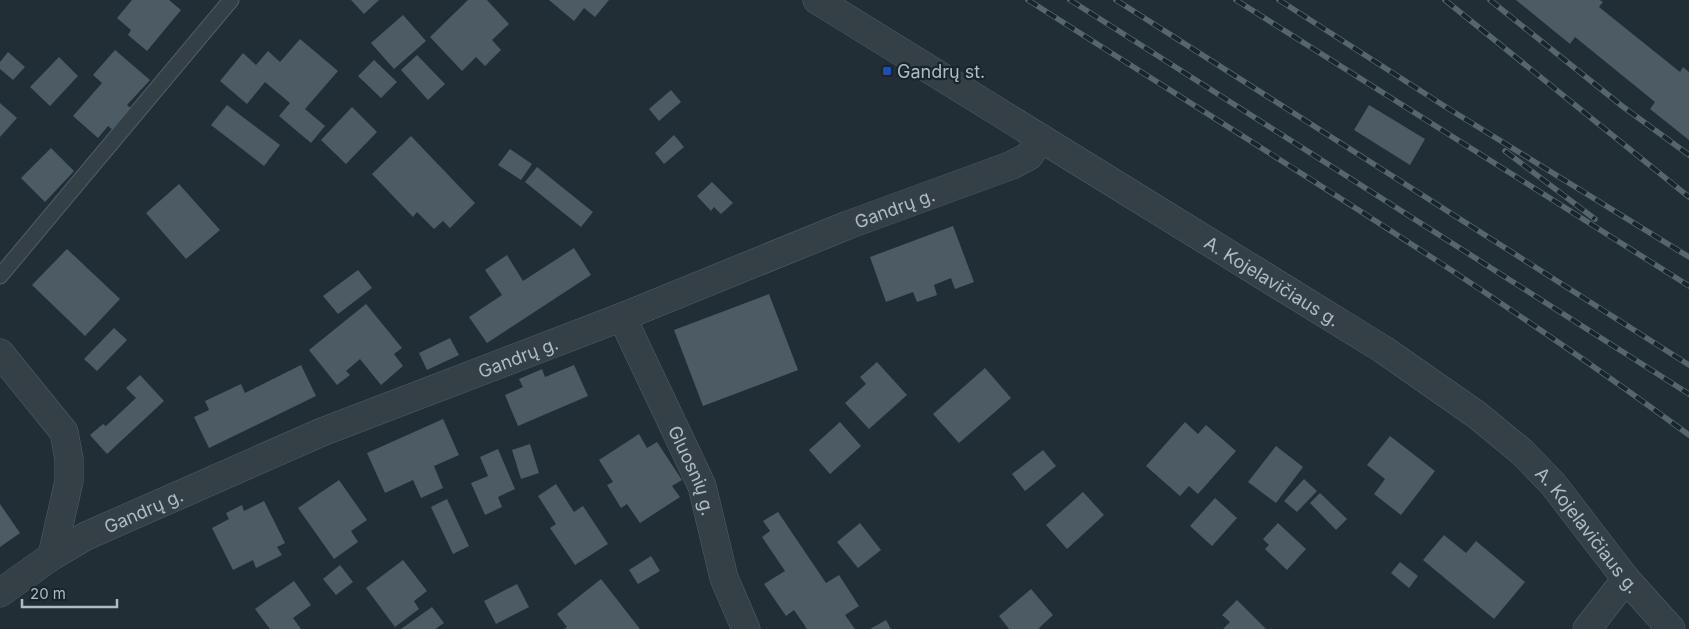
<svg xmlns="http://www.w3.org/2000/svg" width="1689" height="629" font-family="Inter,sans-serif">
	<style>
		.building { fill: #4d5b64 }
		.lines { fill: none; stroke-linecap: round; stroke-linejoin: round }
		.service-casing { stroke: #525e64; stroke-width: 17 }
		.minor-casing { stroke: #525e64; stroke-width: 29 }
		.service { stroke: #354046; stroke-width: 15 }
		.minor { stroke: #354046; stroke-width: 28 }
		.rail-casing { stroke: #57656d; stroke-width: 5.5 }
		.rail { stroke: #1a252b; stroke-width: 4; stroke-dasharray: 11; stroke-linecap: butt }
		.transit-dot { fill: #1a4fb4; stroke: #1a252b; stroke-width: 2 }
		.labels { text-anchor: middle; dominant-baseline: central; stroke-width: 4.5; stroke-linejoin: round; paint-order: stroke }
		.poi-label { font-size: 18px; fill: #afbbc3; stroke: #1a252b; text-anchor: start }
		.street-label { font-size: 18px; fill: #afbbc3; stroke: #1a252b }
	</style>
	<rect width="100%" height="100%" fill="#212e36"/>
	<!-- building -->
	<g class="building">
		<path d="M132 0H169L181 10 147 51 128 35 131 30 117 18Z"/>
		<path d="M351 0H379L364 14Z"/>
		<path d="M468 0H487L509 24 492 40 501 50 485 66 476 57 462 71 430 37Z"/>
		<path d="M549 0H609L595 17 584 8 574 21Z"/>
		<path d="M1516 0H1600L1603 2 1599 7 1680 72 1683 67 1689 72V140L1650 109 1655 102 1575 37 1570 44Z"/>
		<path d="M403 15 426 41 394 69 371 43Z"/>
		<path d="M300 39 338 71 305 109 325 126 311 143 279 116 290 103 265 82 247 104 220 81 243 53 256 65 268 51 280 62Z"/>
		<path d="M115 50 150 80 127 105 134 111 115 132 108 126 98 138 73 116 102 83 93 75Z"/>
		<path d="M8 52 25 67 13 80 0 69V62Z"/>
		<path d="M417 55 445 84 428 100 401 70Z"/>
		<path d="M59 57 78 76 50 106 30 87Z"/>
		<path d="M374 60 397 82 381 98 358 76Z"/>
		<path d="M671 90 681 102 659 121 649 109Z"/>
		<path d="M0 103 17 118 0 137Z"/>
		<path d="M227 105 280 145 264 166 211 125Z"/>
		<path d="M1369 105 1425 139 1410 165 1354 130Z"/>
		<path d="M352 107 377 132 346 164 321 140Z"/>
		<path d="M674 135 684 147 664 164 655 153Z"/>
		<path d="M411 136 475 203 450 228 443 221 434 229 417 212 413 217 372 174Z"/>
		<path d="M51 148 74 171 45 202 21 178Z"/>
		<path d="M510 149 532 164 521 180 498 165Z"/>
		<path d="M537 167 593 212 581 227 525 182Z"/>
		<path d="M712 182 733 203 721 214 714 207 711 211 697 196Z"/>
		<path d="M179 184 220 230 186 259 146 213Z"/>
		<path d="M953 226 974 282 955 289 951 278 934 285 937 295 917 302 913 292 886 302 870 257Z"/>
		<path d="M574 248 591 275 487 343 469 317 502 295 485 270 507 255 523 281Z"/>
		<path d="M67 249 120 299 85 336 32 285Z"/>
		<path d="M358 270 372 288 338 314 323 296Z"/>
		<path d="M769 294 798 370 703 406 674 330Z"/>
		<path d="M366 304 402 348 394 354 403 366 381 385 360 359 346 371 350 375 337 385 309 350Z"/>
		<path d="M114 328 127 340 97 371 84 359Z"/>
		<path d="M450 338 459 355 427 370 419 353Z"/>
		<path d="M877 362 907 395 869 429 845 403 866 384 860 377Z"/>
		<path d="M301 365 316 396 209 448 194 417 209 410 205 401 241 384 245 393Z"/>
		<path d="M574 365 588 396 518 426 505 395 523 387 519 379 542 369 545 377Z"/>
		<path d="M985 368 1011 398 959 443 933 414Z"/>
		<path d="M140 375 164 401 107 454 90 435 103 424 106 426 136 398 126 388Z"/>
		<path d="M443 419 459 455 434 466 443 488 421 498 413 480 385 493 367 453Z"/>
		<path d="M840 422 861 446 830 474 809 450Z"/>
		<path d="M1185 422 1198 434 1206 425 1236 451 1198 494 1189 486 1180 496 1146 466Z"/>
		<path d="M639 434 647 448 657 442 682 480 672 486 680 497 640 523 627 504 621 508 607 485 613 482 599 460Z"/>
		<path d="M1390 436 1435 471 1401 515 1374 494 1385 479 1367 465Z"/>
		<path d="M530 444 539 473 521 479 512 450Z"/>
		<path d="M1276 446 1303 467 1276 503 1248 482Z"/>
		<path d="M498 449 515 489 498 497 502 507 485 515 471 483 488 476 480 457Z"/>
		<path d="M1043 450 1056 466 1025 491 1012 474Z"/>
		<path d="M1304 479 1317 491 1297 512 1284 501Z"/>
		<path d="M339 480 367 520 351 531 358 542 334 559 298 508Z"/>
		<path d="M556 484 574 512 583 506 608 544 575 565 550 528 556 524 538 496Z"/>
		<path d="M1083 492 1104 515 1067 549 1046 525Z"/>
		<path d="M1320 493 1347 519 1336 530 1310 503Z"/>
		<path d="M1215 498 1237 518 1212 546 1190 526Z"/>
		<path d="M447 499 469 546 453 554 431 507Z"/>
		<path d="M264 501 285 543 277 547 282 555 256 568 253 560 233 570 212 528 229 519 226 513 242 505 244 511Z"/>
		<path d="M0 504 20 533 0 547Z"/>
		<path d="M778 512 826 583 839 575 859 606 845 615 855 629H807L794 610 786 616 764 584 785 571 762 537 770 531 763 521Z"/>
		<path d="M860 523 881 550 858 568 837 542Z"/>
		<path d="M1278 523 1306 549 1287 570 1265 549 1269 545 1263 539Z"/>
		<path d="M1444 535 1466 553 1476 541 1525 582 1494 619 1423 560Z"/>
		<path d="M651 556 660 571 638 584 629 570Z"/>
		<path d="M403 560 427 591 414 601 419 609 395 627 366 588Z"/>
		<path d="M1400 562 1418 576 1409 588 1391 573Z"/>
		<path d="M340 565 353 582 336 595 323 579Z"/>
		<path d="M601 579 640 629H564L567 627 557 614Z"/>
		<path d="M294 581 311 605 293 618 301 629H270L255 609Z"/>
		<path d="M517 584 529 607 496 624 484 601Z"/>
		<path d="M1031 589 1053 615 1038 629H1009L999 616Z"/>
		<path d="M1237 600 1266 629H1223L1230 622 1222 615Z"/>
		<path d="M432 607 444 623 435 629H401Z"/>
		<path d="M886 620 891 629H870Z"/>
	</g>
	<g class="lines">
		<defs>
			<path id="service" d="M0 276 231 0"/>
			<g id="minor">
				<path id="s1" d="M817 0 1384 350 1477 415 1522 452 1553 484 1626 579 1671 629"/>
				<path id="s2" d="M622 317 702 486 724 578 746 629"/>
				<path d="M0 353 64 432 69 459V481L52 556"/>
				<path id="s3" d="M0 593 52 556 86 536 322 432 622 317 848 225 1012 165 1029 156 1041 138"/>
				<path d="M1587 629 1626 579"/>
			</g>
		</defs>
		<!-- service casing -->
		<use href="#service" class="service-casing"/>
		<!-- minor casing -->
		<use href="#minor" class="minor-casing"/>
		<!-- service -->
		<use href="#service" class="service"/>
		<!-- minor -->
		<use href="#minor" class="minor"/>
		<defs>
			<g id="rail">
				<path d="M1028 0C1250 142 1477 279 1689 435"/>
				<path d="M1070 0 1689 394"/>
				<path d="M1116 0 1689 365"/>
				<path d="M1236 0 1689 286"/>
				<path d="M1279 0 1449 109 1689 257"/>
				<path d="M1445 0 1689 197"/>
				<path d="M1490 0 1622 106 1689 155"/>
				<path d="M1505 151 1595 219"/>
			</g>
		</defs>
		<!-- rail casing -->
		<use href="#rail" class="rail-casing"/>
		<!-- rail -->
		<use href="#rail" class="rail"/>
	</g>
	<!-- markers -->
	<rect class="transit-dot" x="882" y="66" width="10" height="10" rx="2.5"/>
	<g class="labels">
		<!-- poi labels -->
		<g class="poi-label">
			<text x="897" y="71">Gandrų st.</text>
		</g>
		<!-- street labels -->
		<g class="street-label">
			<text stroke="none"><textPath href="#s3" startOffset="976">Gandrų g.</textPath></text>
			<text stroke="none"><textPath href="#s1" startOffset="535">A. Kojelavičiaus g.</textPath></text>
			<text stroke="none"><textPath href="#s3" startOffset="571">Gandrų g.</textPath></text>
			<text stroke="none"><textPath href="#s2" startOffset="169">Gluosnių g.</textPath></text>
			<text stroke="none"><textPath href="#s3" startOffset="166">Gandrų g.</textPath></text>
			<text stroke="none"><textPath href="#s1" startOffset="940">A. Kojelavičiaus g.</textPath></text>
		</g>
	</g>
	<!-- scale -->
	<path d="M22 599v8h95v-8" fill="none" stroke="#afbbc3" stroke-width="2.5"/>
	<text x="30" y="599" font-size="15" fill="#afbbc3" stroke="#1a252b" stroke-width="4" paint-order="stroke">20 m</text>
</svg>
